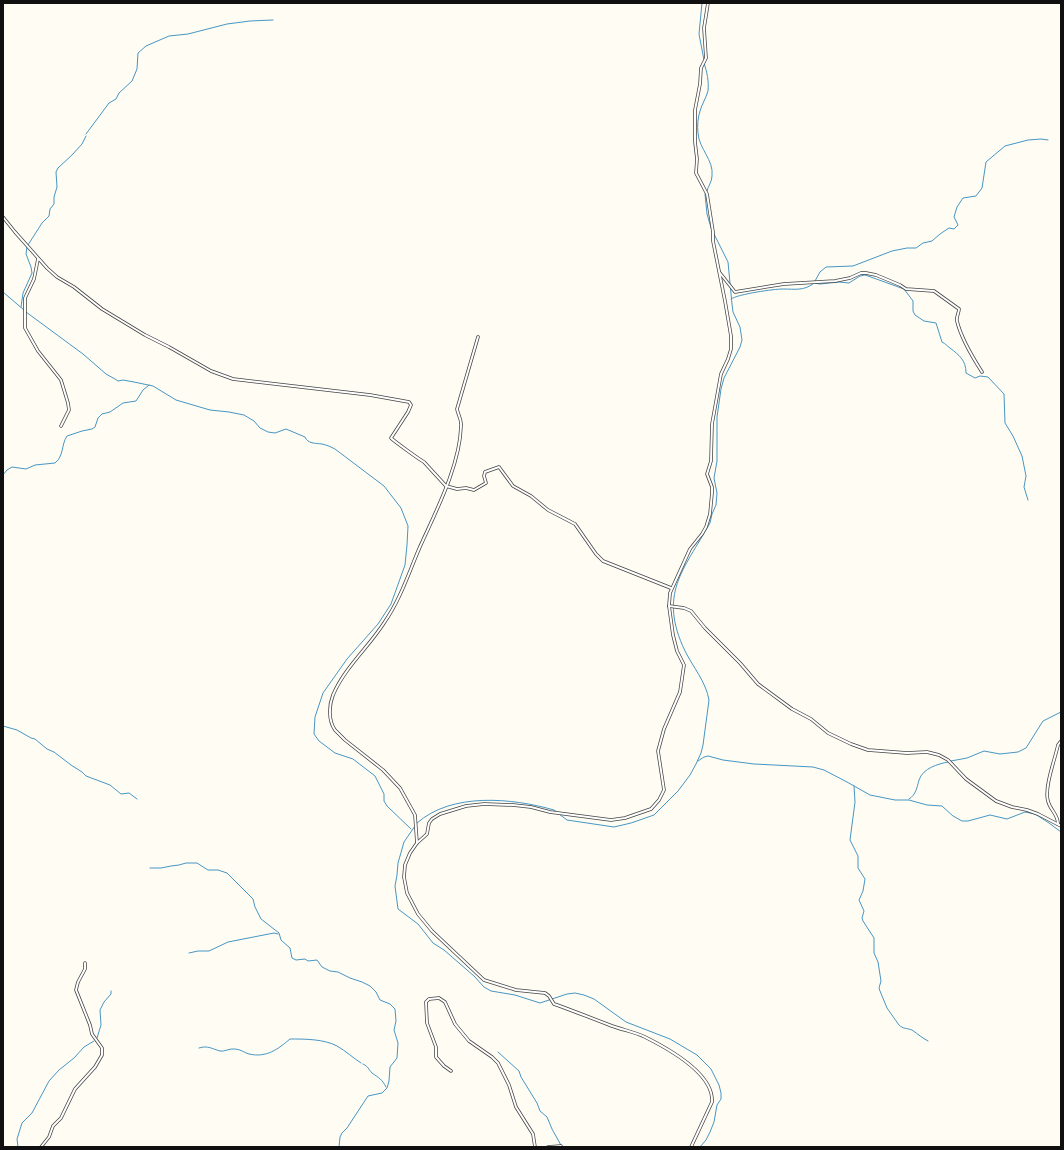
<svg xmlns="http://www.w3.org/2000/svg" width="1064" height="1150" font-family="Literata,serif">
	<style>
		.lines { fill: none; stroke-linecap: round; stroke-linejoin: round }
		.stream { stroke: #4796c4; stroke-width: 1 }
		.minor-casing { stroke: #434343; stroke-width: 3.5 }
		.minor { stroke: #fff; stroke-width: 2 }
	</style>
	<rect width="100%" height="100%" fill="#fefcf3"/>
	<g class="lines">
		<!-- stream -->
		<g class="stream">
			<path d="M702 3 699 34 704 60"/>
			<path d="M704 63C707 72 709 81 708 91 706 98 702 104 700 111 698 117 697 126 698 133 699 149 714 160 712 176 712 182 708 186 707 191"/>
			<path d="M86 134 109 103 116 99 119 93 132 81 137 69 138 53 146 46 169 36 188 34 227 24 250 21 273 20"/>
			<path d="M705 194 707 214 712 231"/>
			<path d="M28 245 42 223 49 216 50 209 54 204V197L57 187 56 172 58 168 72 155 82 144 86 136"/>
			<path d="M815 281 820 272 826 267 853 266 892 251 907 248H916L923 243 932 241 940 234 949 228 954 229 958 225 954 217 957 207 963 198 976 196 982 188 986 162 1005 146 1028 140 1041 139 1048 140"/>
			<path d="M814 283 820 284 839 282 849 283 860 276 865 275 868 276 904 289 913 301V311L915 315 924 321 936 323 942 342C946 344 947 346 950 348 959 355 966 360 966 373L975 378 980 376 988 377 1004 394 1005 423 1013 436 1022 456 1026 476 1024 487 1028 500"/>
			<path d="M3 292 24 310"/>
			<path d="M731 299C738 294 774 289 783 289 795 289 803 291 813 284"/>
			<path d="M21 307 23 293 32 273 31 267 26 254 27 247"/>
			<path d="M26 312 83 354 106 374 115 379 118 381 123 380 134 382 153 386 176 400 210 410 229 412 244 415 254 421 260 428 268 432 275 433 286 429 305 437C308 444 315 443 322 444 327 445 331 447 335 449L384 486 401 508 408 526 407 545 405 565 391 604 378 624 347 659 323 693 315 717 314 734 319 741 335 753 353 759 375 776 384 794V801L387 806 411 829"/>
			<path d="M3 475 7 470 12 467 26 469 35 465 55 463C64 456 61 445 67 436L82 431 92 429 95 427 98 418 102 414 110 412 123 403 136 401 143 390 149 385"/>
			<path d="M3 726 17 730 31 738 35 739 47 749 54 752 71 765 82 772 86 776 110 785 121 794 129 793 137 799"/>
			<path d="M698 761 704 757 708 756 723 760 754 764 813 767 824 770 847 782 870 795 895 800H909L927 805 942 806 953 816 962 821H968L990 815 1007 819 1025 812 1035 814 1049 823 1061 832"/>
			<path d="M951 761 967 758 984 751 1000 754 1018 752 1026 748 1043 721 1061 712"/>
			<path d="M854 786 855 802 850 840 858 856V868L865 879 863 891 859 900 864 911 862 918 863 921 874 938V953L878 962 881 981 879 988 880 991 887 1008 899 1025C903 1029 907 1028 912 1030 918 1034 922 1038 928 1041"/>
			<path d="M909 799C916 795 917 787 919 780 923 768 938 764 948 762"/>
			<path d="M559 814 567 820 614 827 631 823 654 815 678 791 690 775 696 764 701 753 703 745 709 700C706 682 693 667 685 651 658 594 683 571 710 523L712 514 716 505 717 493 714 478 717 461V417L721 389 724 378 740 347 742 340 740 327 733 312 732 304 728 262 714 234"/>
			<path d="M417 823C452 792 512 798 554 810L557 812"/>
			<path d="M415 826 404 842 398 863 397 875 395 886 398 909 418 924 433 943 444 950 474 976 484 987 491 991 515 995 540 1003 567 994 575 993 584 995 594 999 626 1022 670 1039 697 1055 711 1069 719 1085 721 1093V1099L717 1105 714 1122 710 1132 706 1140 700 1147"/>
			<path d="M150 868H161L171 866 179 865 186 863H197L208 870H218L227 873 253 899 255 907 261 919 279 933 281 940 290 948 292 958 296 960 305 959 308 961 317 960 322 967 330 971 338 972 350 978 362 982 370 986 376 992 380 1000 390 1004 395 1009 396 1021 394 1030 398 1043 397 1058 390 1067 389 1081 387 1088 382 1093 368 1096 347 1128 342 1133 340 1137 339 1147"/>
			<path d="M189 953 198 951H209L228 942 274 933 278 934"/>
			<path d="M97 1038 101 1025 100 1010 104 1002 111 994V991"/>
			<path d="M199 1048C208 1045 212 1049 220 1051 224 1052 230 1048 235 1049 240 1049 245 1053 249 1054 267 1058 278 1049 290 1039 305 1039 324 1039 337 1046 346 1051 353 1058 361 1063"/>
			<path d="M498 1052 519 1071 521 1077 537 1103 540 1111 547 1117 552 1129 562 1147"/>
			<path d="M363 1064C368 1066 369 1070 372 1073 379 1078 382 1079 386 1087"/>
			<path d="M18 1147 17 1139 22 1123 32 1113 49 1081 59 1070 74 1058 84 1047 94 1041"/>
		</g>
		<defs>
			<g id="minor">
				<path d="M3 217 15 232 47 268 57 277 74 287 102 309 145 335 169 347 211 371 233 379 370 395 409 402 411 405 408 412 391 438C394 441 420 460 424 462L446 486 457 489 466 488 474 490 486 483 484 476 485 472 499 467 513 486 531 496 548 510 575 524 596 554 603 561 671 588"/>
				<path d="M38 259 34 279 25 298V328L38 351 61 380 68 403 69 410 61 426"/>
				<path d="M720 273 735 292 784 284 835 281 850 278 861 273H866L876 275 900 285 906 289 934 291 959 309C959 313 956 317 957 321 961 338 973 358 982 372"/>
				<path d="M669 606 684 608 691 611 705 628 740 663 758 684 792 709 811 719 828 733 851 744 868 750 907 753 927 752 939 755 948 760 966 779 996 801 1012 807 1027 810 1038 814 1061 826"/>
				<path d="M1058 824C1058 814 1050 810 1048 801 1044 788 1055 759 1058 745L1061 741"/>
				<path d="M417 843 415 815 400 788 383 770 345 740 335 730C328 720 329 705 333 695 345 667 368 648 384 623 400 600 408 575 419 549 435 513 460 466 461 426 462 420 458 415 457 409L478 337"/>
				<path d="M451 1071 444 1066 436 1057V1047L427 1023 426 1002 429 999 439 998 445 1002 455 1024 469 1041 492 1057 498 1063 509 1085 516 1107 533 1134 535 1147"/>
				<path d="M41 1147 49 1137 53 1126 61 1118 75 1089 95 1067 102 1055V1048L92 1034 90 1025 76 990 78 982 85 969V963"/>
				<path d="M548 1147 561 1146"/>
				<path d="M691 1147 712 1102C714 1073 667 1048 645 1037 635 1032 623 1030 612 1026 594 1019 576 1012 557 1005L554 1004 549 996 545 993 516 990 484 980 432 931 418 914 407 893 404 877 405 865 410 853 417 843 427 834 429 823 432 819 440 814 466 806 484 804 513 805 531 807 550 812 611 820 625 818 651 809 659 800 664 790 658 751 664 729 680 692 684 665 677 651 673 635 669 606 670 593 690 549 702 534 706 527 710 514 712 493V487L707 474 711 461 712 424 721 374 728 359 731 349V336L725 301 713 241V232L707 194 696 173 697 159 695 142V110L700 84 701 68 706 58 704 28 708 3"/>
			</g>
		</defs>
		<!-- minor casing -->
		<use href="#minor" class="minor-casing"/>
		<!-- minor -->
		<use href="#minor" class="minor"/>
	</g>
	<!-- border -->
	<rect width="1064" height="1150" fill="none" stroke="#101010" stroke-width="8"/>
</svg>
